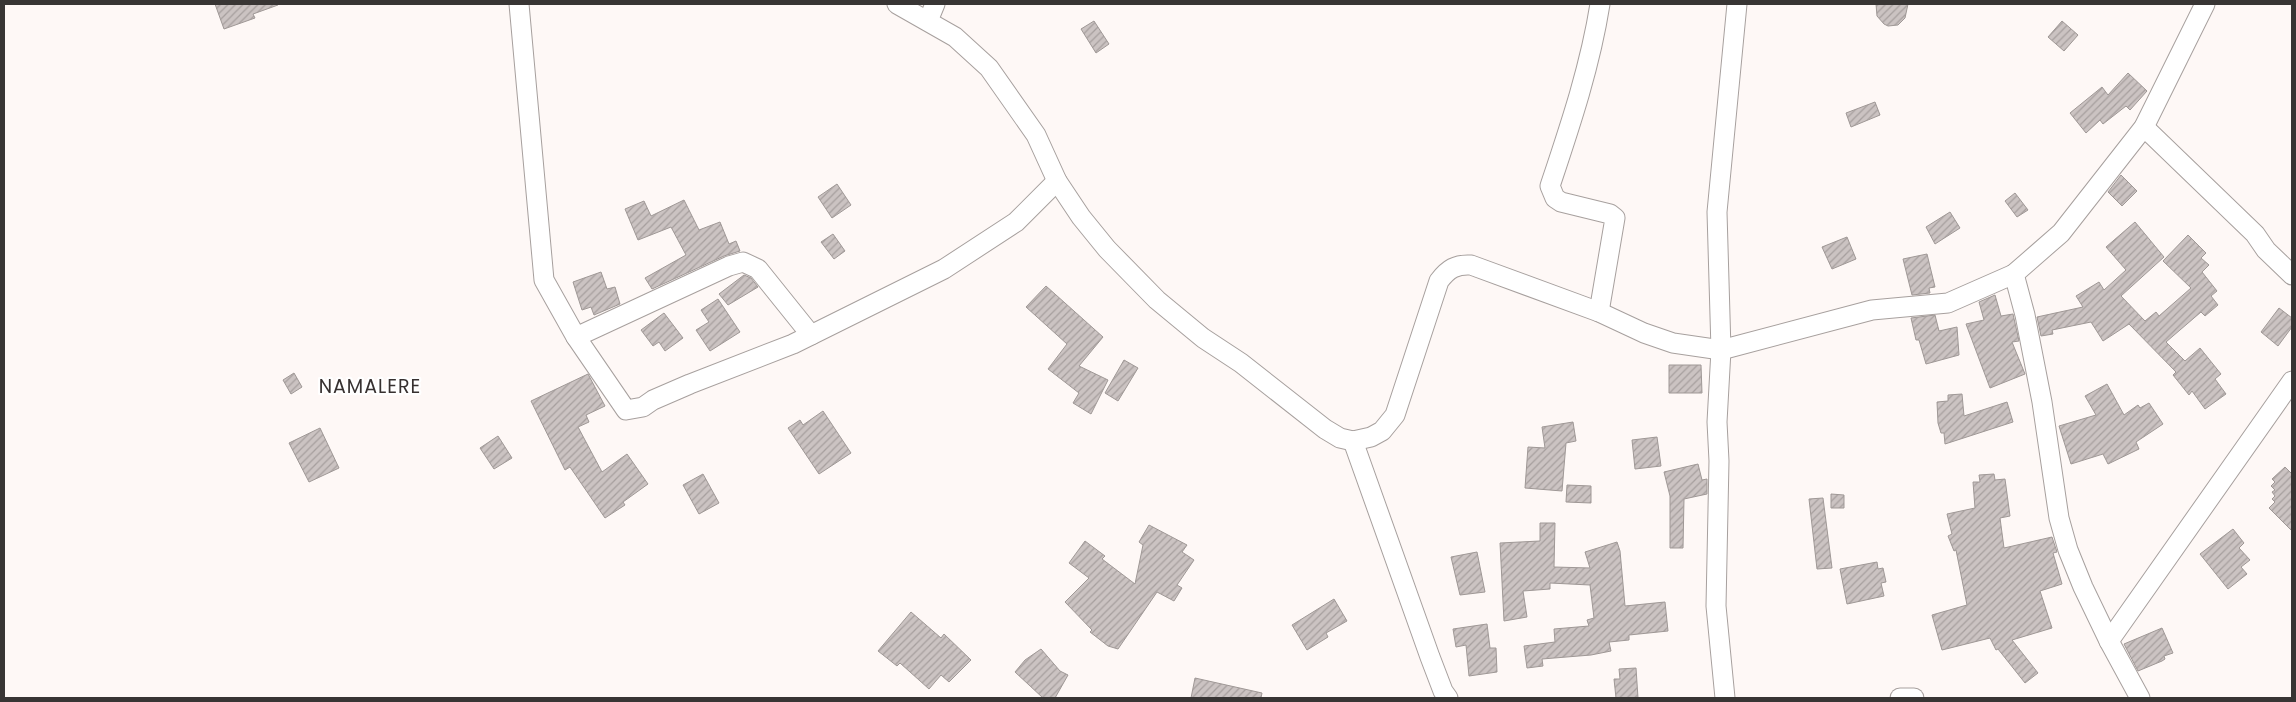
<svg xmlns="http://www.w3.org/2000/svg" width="2296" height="702" font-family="Poppins,sans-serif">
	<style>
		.building { fill: url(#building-hatch); stroke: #9f9896 }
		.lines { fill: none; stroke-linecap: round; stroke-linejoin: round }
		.street-casing { stroke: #a7a09e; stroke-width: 21 }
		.street { stroke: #fff; stroke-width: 19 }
		.labels { text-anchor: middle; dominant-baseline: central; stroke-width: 4.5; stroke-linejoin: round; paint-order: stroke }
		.quarter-label { font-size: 19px; letter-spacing: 1px; fill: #373130; stroke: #fff }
	</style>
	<defs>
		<pattern id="building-hatch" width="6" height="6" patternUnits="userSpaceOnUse" patternTransform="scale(1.25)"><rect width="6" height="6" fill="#cbc3c2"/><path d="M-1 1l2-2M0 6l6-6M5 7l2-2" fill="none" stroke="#a69f9e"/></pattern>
	</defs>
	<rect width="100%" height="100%" fill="#fef8f6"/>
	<!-- building -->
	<g class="building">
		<path d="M215 4H278V5L253 14 255 18 224 29Z"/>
		<path d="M1876 4H1908L1905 18 1898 25 1888 26 1884 24 1877 16Z"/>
		<path d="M1094 21 1109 44 1096 53 1081 29Z"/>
		<path d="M2062 21 2078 35 2064 51 2048 37Z"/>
		<path d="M2128 73 2147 91 2130 110 2126 106 2103 124 2100 120 2086 133 2070 113 2102 87 2108 95Z"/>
		<path d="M1875 102 1880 115 1851 127 1846 113Z"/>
		<path d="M2121 175 2137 191 2122 206 2108 192Z"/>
		<path d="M837 184 851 205 832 218 818 197Z"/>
		<path d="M2015 193 2028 210 2017 217 2005 201Z"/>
		<path d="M684 200 699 230 720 222 729 244 736 241 740 251 724 256 652 289 645 278 686 255 671 227 638 240 625 209 644 201 651 216Z"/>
		<path d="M1950 212 1960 228 1935 244 1926 227Z"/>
		<path d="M2135 222 2164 257 2121 296 2145 321 2156 312 2159 316 2191 288 2163 261 2188 235 2206 253 2201 258 2209 265 2202 272 2217 291 2211 296 2218 305 2205 316 2201 312 2166 342 2185 361 2200 348 2221 374 2215 379 2226 394 2205 409 2192 391 2189 395 2173 375 2176 372 2129 324 2103 341 2091 322 2052 330 2053 334 2041 336 2037 317 2083 307 2076 296 2099 282 2104 290 2126 270 2106 247Z"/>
		<path d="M833 234 845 251 834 259 821 242Z"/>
		<path d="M1847 237 1856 259 1832 269 1822 247Z"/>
		<path d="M1927 254 1935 287 1929 288 1930 293 1912 295 1903 259Z"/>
		<path d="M601 272 607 289 615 287 620 304 594 315 591 307 582 310 573 282Z"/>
		<path d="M744 275 751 278 758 287 728 305 719 294Z"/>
		<path d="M1046 286 1103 337 1079 366 1108 380 1091 414 1073 403 1079 393 1048 369 1067 344 1026 307Z"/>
		<path d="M1995 295 2001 316 2013 314 2019 341 2012 342 2025 374 1990 388 1966 324 1984 320 1979 302Z"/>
		<path d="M718 299 740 332 710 351 696 330 709 322 701 310Z"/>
		<path d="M2279 308 2292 318V327L2278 346 2261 332Z"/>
		<path d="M664 313 683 338 665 351 659 342 653 346 641 330Z"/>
		<path d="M1935 315 1939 331 1957 327 1959 355 1926 364 1919 340H1916L1911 318Z"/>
		<path d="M1124 360 1138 368 1118 401 1105 393Z"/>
		<path d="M1669 365H1701L1702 393H1669Z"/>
		<path d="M294 373 302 387 291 394 283 380Z"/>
		<path d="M588 374 605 406 586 415 589 422 578 427 602 472 627 454 648 484 623 502 625 505 605 518 570 467 565 470 531 401Z"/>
		<path d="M2107 384 2124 415 2138 405 2140 408 2149 403 2163 424 2136 442 2139 449 2108 464 2103 454 2071 464 2059 426 2096 415 2085 396Z"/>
		<path d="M1962 394 1964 416 2007 402 2013 422 1945 444 1944 433H1941L1938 423 1937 402 1948 401V395Z"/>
		<path d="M823 411 851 453 819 474 788 428 800 420 803 425Z"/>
		<path d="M1573 422 1576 441 1566 443 1562 491 1525 488 1528 447 1545 448 1542 427Z"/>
		<path d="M320 428 339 468 309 482 289 443Z"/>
		<path d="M498 436 512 458 494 469 480 448Z"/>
		<path d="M1657 437 1661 466 1635 469 1632 440Z"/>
		<path d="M1698 464 1702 480 1707 479V494L1684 499 1683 548H1670V496L1664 472Z"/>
		<path d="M2285 467 2292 474V531L2269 508 2275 502 2272 499 2275 496 2272 492 2275 490 2271 486 2275 482 2272 479Z"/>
		<path d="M703 474 719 503 699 514 683 485Z"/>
		<path d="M1994 474 1995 480 2005 479 2010 516 2000 518 2004 548 2052 537 2057 552 2053 553 2062 584 2040 591 2052 628 2012 640 2038 673 2025 683 1998 649 1996 650 1990 638 1942 650 1932 615 1967 605 1956 550 1954 551 1948 536 1952 534 1947 514 1975 508 1973 482H1980L1979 475Z"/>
		<path d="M1567 485 1591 486V503L1566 502Z"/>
		<path d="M1831 494 1844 495V508H1831Z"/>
		<path d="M1823 498 1832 568 1817 569 1809 499Z"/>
		<path d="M1540 523H1555L1554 567 1590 568 1585 552 1617 542 1620 551 1625 606 1665 602 1668 631 1629 635V640L1609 642 1611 651 1591 655 1542 659 1543 666 1527 668 1524 646 1555 642 1554 629 1589 626 1587 620 1594 618 1590 585 1550 583V589L1523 591 1527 617 1504 621 1500 543 1540 541Z"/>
		<path d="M1149 525 1187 545 1182 552 1194 560 1177 585 1182 588 1174 601 1157 592 1118 649 1108 646 1090 632 1092 630 1065 602 1089 578 1069 563 1085 541 1105 556 1102 559 1135 584 1143 545 1139 542Z"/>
		<path d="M2233 529 2244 543 2239 548 2250 560 2241 567 2247 574 2228 589 2200 554Z"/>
		<path d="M1477 552 1485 592 1460 595 1451 557Z"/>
		<path d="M1877 562 1878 569 1883 568 1886 582 1881 583 1884 596 1847 604 1840 569Z"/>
		<path d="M1334 599 1347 621 1326 633 1328 637 1307 650 1292 625Z"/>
		<path d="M911 612 941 638 944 634 971 660 949 682 941 675 929 689 900 663 897 666 878 651Z"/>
		<path d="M1487 624 1490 648H1496L1497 672 1469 676 1466 645 1456 647 1453 629Z"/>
		<path d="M2162 628 2173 653 2164 656 2165 659 2162 661 2138 671 2124 644Z"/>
		<path d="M1041 649 1060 671 1068 675 1055 698H1043L1015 672 1025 660Z"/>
		<path d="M1636 668 1638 698H1616L1614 679H1620L1619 669Z"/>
		<path d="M1195 678 1262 693 1261 698H1191Z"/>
	</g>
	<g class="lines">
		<defs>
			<g id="street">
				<path d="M519 4 544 280 576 337 626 410 643 407 653 400 690 384 793 344 944 269 1016 222 1057 181"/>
				<path d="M897 4 955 37 989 68 1036 135 1057 181 1081 217 1107 249 1157 300 1203 338 1241 363 1325 429 1340 438 1353 441 1371 437 1382 431 1395 415 1439 281C1448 269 1456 264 1471 265L1599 312 1644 333 1673 343 1721 350 1872 310 1948 303 2014 274 2061 233 2144 127 2205 4"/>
				<path d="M928 21 935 4"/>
				<path d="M2144 127 2255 234 2266 250 2292 275"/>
				<path d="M2014 274 2025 315 2042 402 2059 518 2068 550 2083 587 2109 641 2140 698"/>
				<path d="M1599 312 1615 218 1610 214 1561 202 1555 198 1550 186C1570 126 1590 67 1600 4"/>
				<path d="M576 337 729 266 743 262 758 269 811 335"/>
				<path d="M1353 441 1430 657 1443 691 1448 698"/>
				<path d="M2109 641 2292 381"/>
				<path d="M1725 698 1716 606 1719 461 1717 422 1721 350 1717 212 1737 4"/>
				<path d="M1900 698H1914"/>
			</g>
		</defs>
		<!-- street casing -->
		<use href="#street" class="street-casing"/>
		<!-- street -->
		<use href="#street" class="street"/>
	</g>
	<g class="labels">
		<!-- quarter labels -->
		<g class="quarter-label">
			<text x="370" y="386">NAMALERE</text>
		</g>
	</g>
	<!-- border -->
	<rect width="2296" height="702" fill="none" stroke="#383534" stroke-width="10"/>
</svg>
